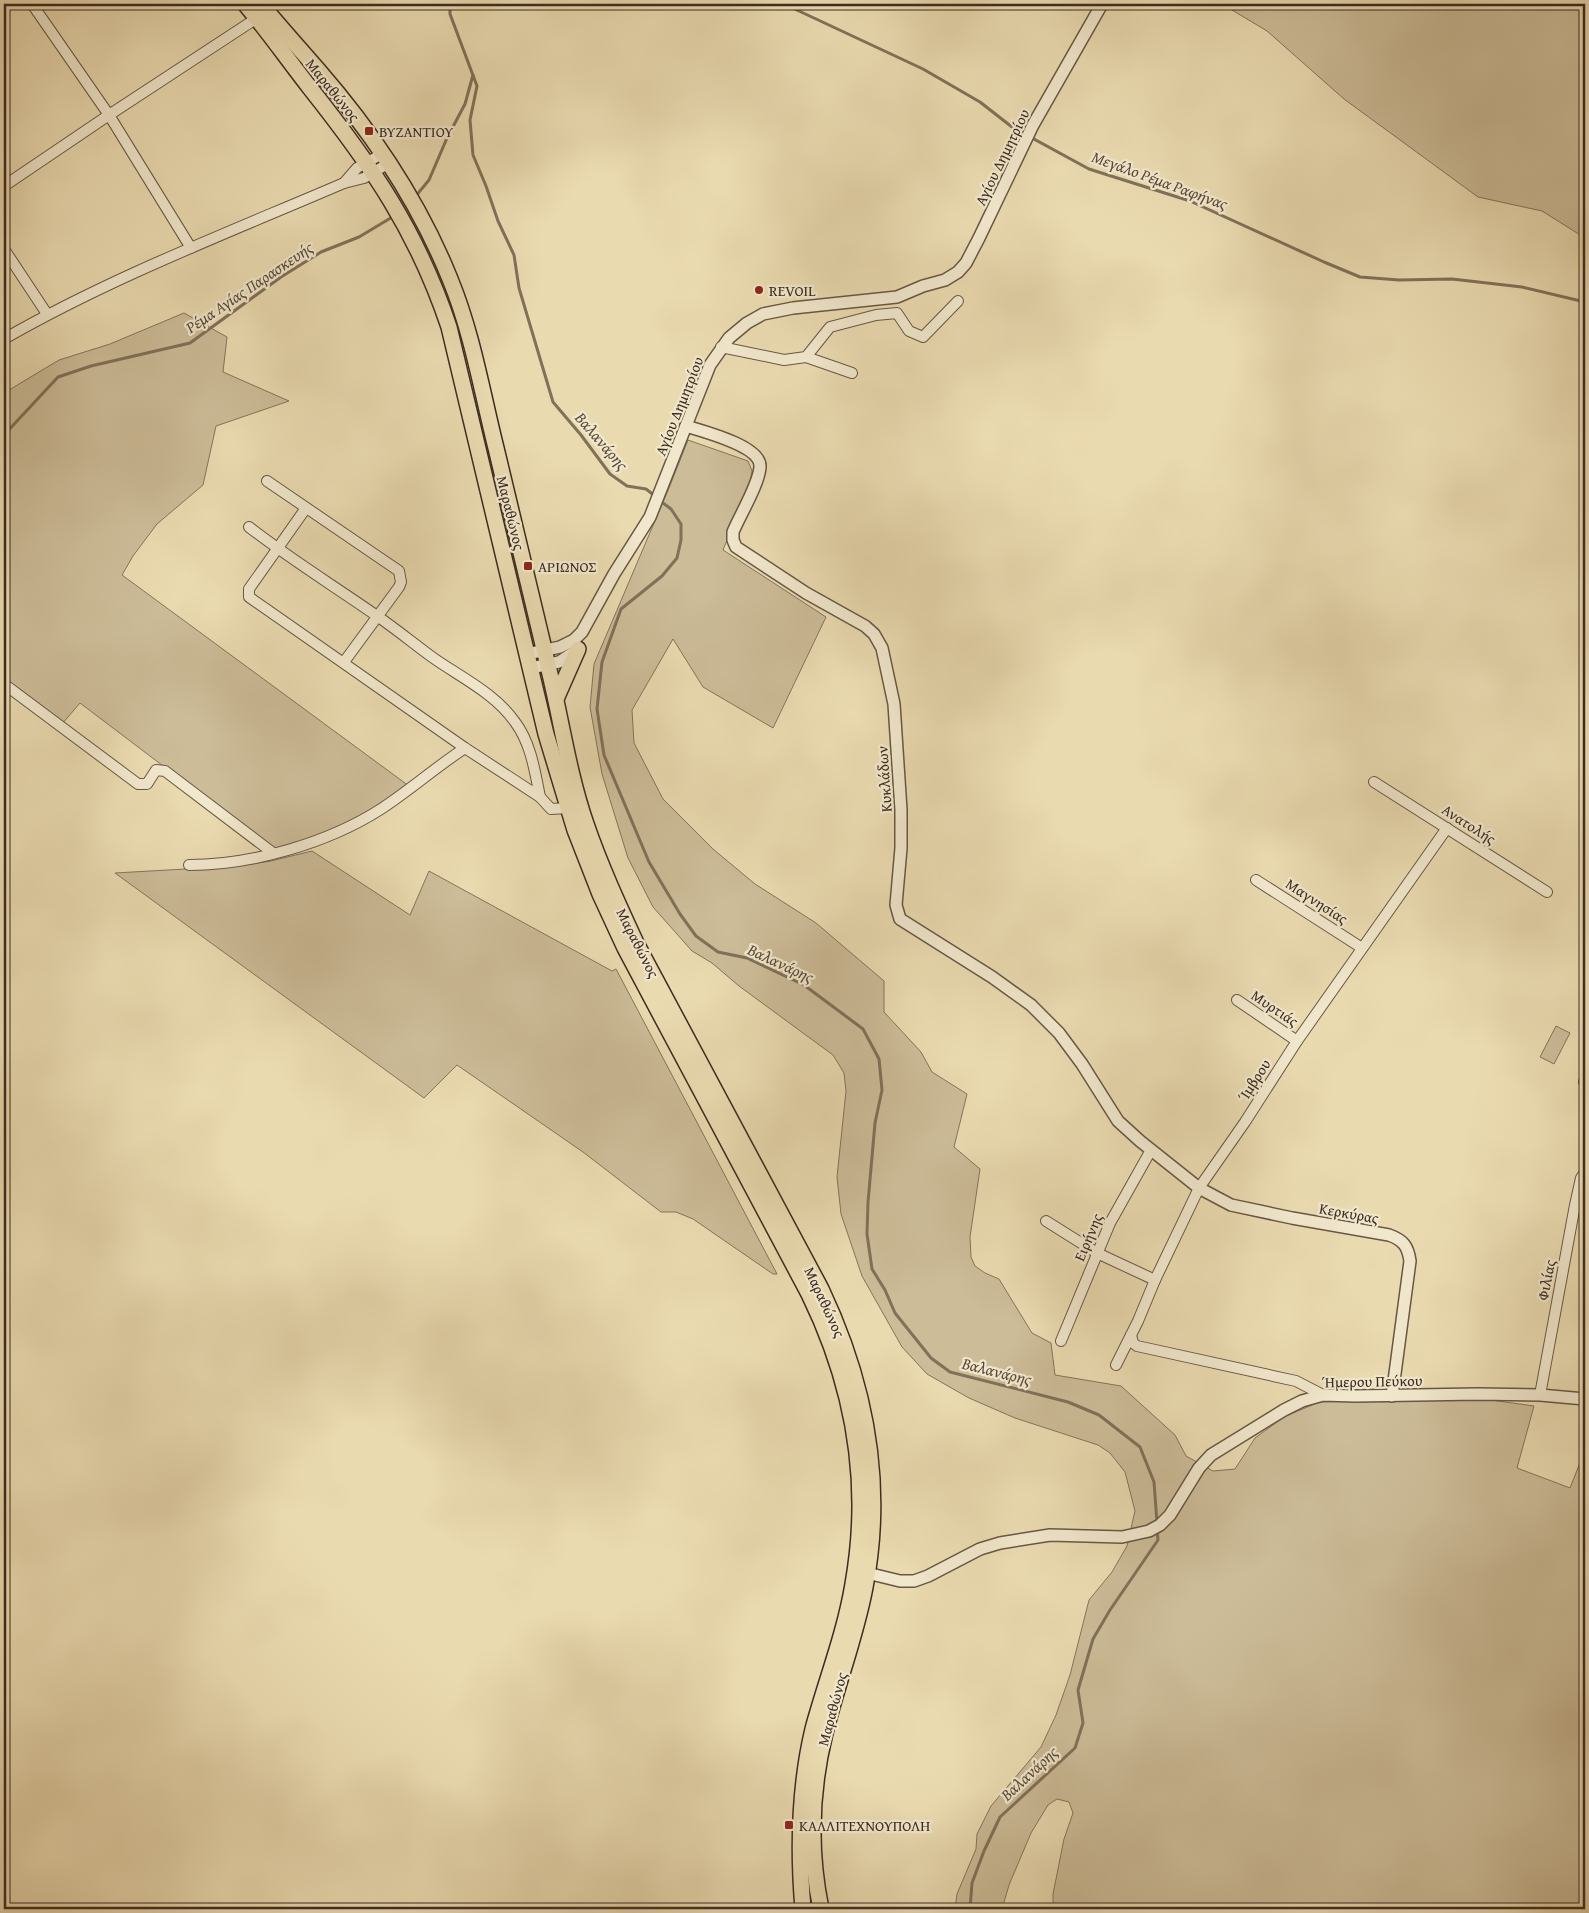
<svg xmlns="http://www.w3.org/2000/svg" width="1589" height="1913" font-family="'Gentium Book Plus',serif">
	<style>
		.green { fill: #ccbc98; stroke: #84745c }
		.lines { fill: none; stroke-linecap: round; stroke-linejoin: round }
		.stream { stroke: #807159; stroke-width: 3 }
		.minor-casing { stroke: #675845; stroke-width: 12 }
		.tertiary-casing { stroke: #675845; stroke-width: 14 }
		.primary-casing { stroke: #3b2c21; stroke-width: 18 }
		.minor { stroke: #f1e7cc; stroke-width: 10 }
		.tertiary { stroke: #f1e7cc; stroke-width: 11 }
		.primary { stroke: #eadab0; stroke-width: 15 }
		.poi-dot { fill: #8f2418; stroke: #f1e7cc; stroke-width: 2 }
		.labels { text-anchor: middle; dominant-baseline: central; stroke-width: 4.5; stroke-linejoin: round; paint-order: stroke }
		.street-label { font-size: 15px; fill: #3b2c21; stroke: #f1e7cc }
		.poi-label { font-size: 15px; fill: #3b2c21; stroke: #f1e7cc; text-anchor: start }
		.water-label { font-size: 16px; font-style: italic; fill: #584938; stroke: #f1e7cc }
	</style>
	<rect width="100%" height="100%" fill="#eadab0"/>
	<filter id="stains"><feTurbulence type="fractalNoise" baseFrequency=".004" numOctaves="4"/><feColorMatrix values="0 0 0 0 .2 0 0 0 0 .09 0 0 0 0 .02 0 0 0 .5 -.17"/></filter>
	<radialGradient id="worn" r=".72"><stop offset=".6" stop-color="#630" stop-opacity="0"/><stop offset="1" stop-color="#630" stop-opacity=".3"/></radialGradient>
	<!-- green -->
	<g class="green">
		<path d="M1222 4H1585V238L1542 211 1478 197 1344 99 1267 31Z"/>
		<path d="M184 313 227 337 223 372 289 401 216 426 203 485 157 524 133 556 122 575 409 786 382 806 345 826 274 850 80 703 62 724 4 680V393L59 360 110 344Z"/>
		<path d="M688 440 748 461 752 471 750 483 723 550 826 617 773 728 703 687 673 639 632 710 634 743 663 799 713 849 755 884 816 923 884 981V1012L921 1052 932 1072 967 1094 954 1147 980 1169 970 1237 971 1257 975 1266 985 1273 999 1279 1032 1333 1051 1343 1055 1375 1121 1386 1175 1435 1186 1456 1213 1471 1235 1469 1255 1438 1284 1417 1319 1402 1476 1398 1534 1406 1517 1468 1570 1488 1585 1450V1909H1053V1894L1064 1839 1073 1813 1069 1802 1057 1799 1048 1805 1031 1833 1009 1885 1002 1909H955L957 1894 976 1849 977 1834 991 1806 1041 1747 1056 1715 1070 1675 1089 1600 1112 1572 1127 1546 1135 1511 1125 1472 1110 1453 1098 1445 1015 1418 969 1398 927 1374 902 1347 862 1276 841 1214 837 1177 846 1091 844 1073 833 1055 739 986 712 963 692 951 653 907 628 858 602 774 590 707 594 664 669 488Z"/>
		<path d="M312 851 410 915 429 871 612 971 616 969 777 1274H773L693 1219 676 1212H661L583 1152 457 1065 424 1098 115 873 238 866 271 861Z"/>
		<path d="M1556 1026 1570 1033 1554 1064 1540 1057Z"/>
	</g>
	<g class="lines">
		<!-- stream -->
		<g class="stream">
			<path d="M450 4V14L477 86 470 120 473 155 486 186 498 221 514 255 519 288 553 402 581 435 610 474 627 486 646 489 655 496"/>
			<path d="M784 4 923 69 980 102 1012 127 1089 169 1190 201 1324 262 1360 277 1399 280 1452 279 1522 287 1585 302"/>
			<path d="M415 197 429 180 447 138 465 104 473 75"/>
			<path d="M4 435 58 377 91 366 190 343 281 277 321 252 359 237 394 216"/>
			<path d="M659 500 671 509 681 524V540L677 558 662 576 621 609 602 662 597 709 604 755 649 862 680 914 696 936 718 952 747 958 804 985 863 1029 879 1059 882 1090 875 1123 868 1202 867 1234 872 1269 885 1290 895 1313 931 1358 950 1372 1068 1402 1099 1415 1140 1447 1154 1482 1157 1523"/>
			<path d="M970 1909 972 1883 984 1851 1000 1817 1075 1748 1083 1723 1078 1690 1093 1639 1110 1610 1158 1540 1157 1529"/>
		</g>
		<defs>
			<g id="minor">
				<path d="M32 4 109 115 191 248"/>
				<path d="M344 183 357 168 382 154"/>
				<path d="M4 186 109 115 257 18"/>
				<path d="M4 249 47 314"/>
				<path d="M4 339C112 277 230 232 344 183L364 178 389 163"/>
				<path d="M721 347 784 360 806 357 830 327 876 315 897 313 909 331 923 337 958 301"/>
				<path d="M806 357 852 373"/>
				<path d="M267 481 399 571 401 582 399 587 344 662"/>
				<path d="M306 508 249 589V597L465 748 540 797 551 809 568 808"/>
				<path d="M249 527C290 559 334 586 377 616 396 629 413 643 432 657 460 677 495 693 515 722 531 743 535 772 540 797"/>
				<path d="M4 684 138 784H147L156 770 165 771 273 853"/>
				<path d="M1374 782 1547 892"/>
				<path d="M189 865C252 865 328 843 381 809 410 790 436 767 465 748"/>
				<path d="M1256 880 1362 948"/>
				<path d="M1237 1000 1297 1041"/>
				<path d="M1584 1082 1585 1080"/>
				<path d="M1046 1221 1097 1253 1155 1280"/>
				<path d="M1131 1335 1133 1343 1137 1346 1296 1381 1323 1395"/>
				<path d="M1061 1341 1110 1223 1151 1150"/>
				<path d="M1116 1365 1138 1321 1155 1280 1199 1188 1245 1122 1297 1041 1447 828"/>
				<path d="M1540 1395 1575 1205 1581 1178 1585 1172"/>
			</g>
			<g id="tertiary">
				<path d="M686 426C702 431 762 446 760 467 759 484 740 515 733 532V540L736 547 806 593 865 626 874 634 882 648 894 704 901 810V848L896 905 900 919 992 977 1031 1005 1059 1033 1082 1064 1118 1121 1140 1141 1199 1188 1231 1205 1292 1218 1389 1235C1403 1240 1408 1246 1410 1261L1392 1396"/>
				<path d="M527 654 560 647 574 640 582 632 614 574 650 517 710 365 729 338 747 323 763 314 793 308 897 297 923 286 945 280 958 272 966 263 979 238 1033 125 1102 4"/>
				<path d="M531 668 559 662 577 650"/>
				<path d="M867 1573 900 1581H914L928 1576 980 1549 1000 1543 1050 1535 1122 1537 1149 1531 1160 1525 1170 1515 1199 1468 1211 1455 1284 1410 1302 1401 1323 1395 1355 1396 1478 1394 1540 1395 1585 1399"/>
			</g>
			<g id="primary">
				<path d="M245 4C268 31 288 60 310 88 372 166 417 231 449 327L546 734 575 830 600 894 625 948 809 1294C854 1386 871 1482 853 1584 845 1633 826 1681 813 1729 799 1788 798 1850 803 1909"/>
				<path d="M261 4C280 27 299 48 318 70 372 132 419 202 450 279 472 332 482 392 496 448 514 523 532 598 550 674 562 724 569 775 586 824 600 865 618 904 636 943L821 1289C866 1384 885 1482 865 1587 856 1636 837 1684 825 1733 811 1790 809 1851 821 1909"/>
				<path d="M556 699 578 649"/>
			</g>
		</defs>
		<!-- minor casing -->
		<use href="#minor" class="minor-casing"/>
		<!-- tertiary casing -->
		<use href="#tertiary" class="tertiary-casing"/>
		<!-- primary casing -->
		<use href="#primary" class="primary-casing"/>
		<!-- minor -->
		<use href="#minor" class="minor"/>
		<!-- tertiary -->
		<use href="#tertiary" class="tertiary"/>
		<!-- primary -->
		<use href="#primary" class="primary"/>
	</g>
	<!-- markers -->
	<g class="poi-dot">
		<rect x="364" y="126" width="10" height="10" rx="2.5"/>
		<circle cx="759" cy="290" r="5"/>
		<rect x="523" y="561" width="10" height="10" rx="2.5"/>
		<rect x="784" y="1820" width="10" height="10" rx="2.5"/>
	</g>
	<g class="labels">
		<!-- street labels -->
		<g class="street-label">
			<text transform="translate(333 90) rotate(51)">Μαραθώνος</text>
			<text transform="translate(1002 157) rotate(-64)">Αγίου Δημητρίου</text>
			<text transform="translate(679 406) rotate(-68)">Αγίου Δημητρίου</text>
			<text transform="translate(511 513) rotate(76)">Μαραθώνος</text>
			<text transform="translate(884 779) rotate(-94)">Κυκλάδων</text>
			<text transform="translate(1469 824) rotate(33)">Ανατολής</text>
			<text transform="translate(1317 901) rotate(33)">Μαγνησίας</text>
			<text transform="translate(638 943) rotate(63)">Μαραθώνος</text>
			<text transform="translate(1275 1008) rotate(34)">Μυρτιάς</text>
			<text transform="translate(1254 1080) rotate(-57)">Ίμβρου</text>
			<text transform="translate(1349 1213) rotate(10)">Κερκύρας</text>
			<text transform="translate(1088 1237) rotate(-67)">Ειρήνης</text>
			<text transform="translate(1546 1280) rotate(-79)">Φιλίας</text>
			<text transform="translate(825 1302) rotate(65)">Μαραθώνος</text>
			<text transform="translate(1372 1381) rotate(-1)">Ήμερου Πεύκου</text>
			<text transform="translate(832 1709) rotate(-75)">Μαραθώνος</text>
		</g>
		<!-- poi labels -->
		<g class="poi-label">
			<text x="379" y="131">ΒΥΖΑΝΤΙΟΥ</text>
			<text x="769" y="290">REVOIL</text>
			<text x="538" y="566">ΑΡΙΩΝΟΣ</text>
			<text x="799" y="1825">ΚΑΛΛΙΤΕΧΝΟΥΠΟΛΗ</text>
		</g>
		<!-- water labels -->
		<g class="water-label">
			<text transform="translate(1160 180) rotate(20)">Μεγάλο Ρέμα Ραφήνας</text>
			<text transform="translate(249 287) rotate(-34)">Ρέμα Αγίας Παρασκευής</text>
			<text transform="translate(602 441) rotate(49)">Βαλανάρης</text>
			<text transform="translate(781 963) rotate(25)">Βαλανάρης</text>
			<text transform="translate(997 1371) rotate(14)">Βαλανάρης</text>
			<text transform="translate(1029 1773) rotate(-43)">Βαλανάρης</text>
		</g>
	</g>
	<!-- margin -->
	<rect width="1589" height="1913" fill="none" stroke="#eadab0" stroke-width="20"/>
	<rect x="5" y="5" width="1579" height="1903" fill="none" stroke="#3b2c21" stroke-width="2.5"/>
	<rect x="10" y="10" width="1569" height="1893" fill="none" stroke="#3b2c21"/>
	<rect width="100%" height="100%" filter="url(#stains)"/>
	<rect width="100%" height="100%" fill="url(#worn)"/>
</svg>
